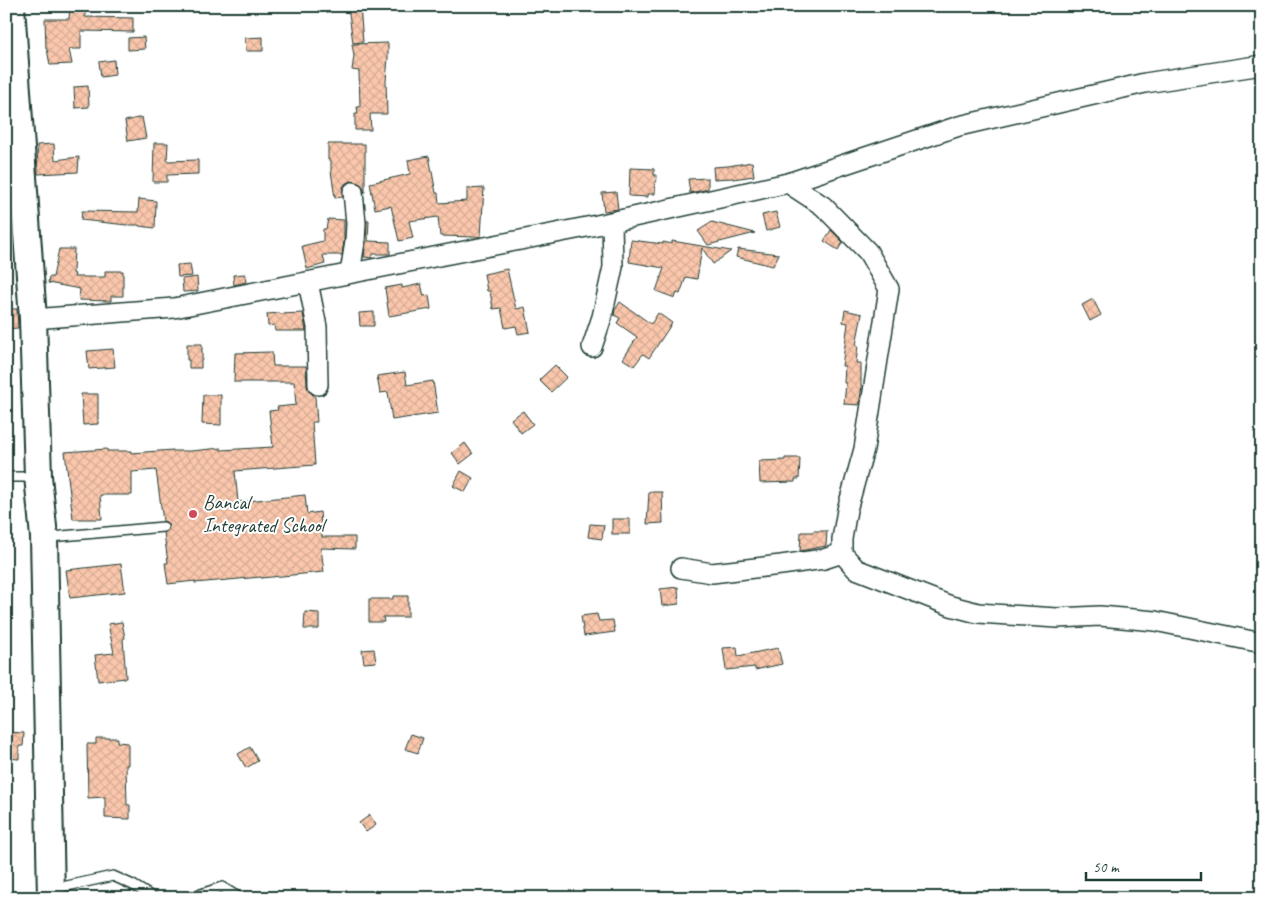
<svg xmlns="http://www.w3.org/2000/svg" width="1268" height="904" font-family="Caveat,sans-serif">
	<style>
		.building { fill: url(#building-cross-hatch); stroke: #1f3d34 }
		.lines { fill: none; stroke-linecap: round; stroke-linejoin: round }
		.lane-casing { stroke: #1f3d34; stroke-width: 12 }
		.street-casing { stroke: #1f3d34; stroke-width: 22 }
		.secondary-casing { stroke: #1f3d34; stroke-width: 30 }
		.lane { stroke: #fff; stroke-width: 9 }
		.street { stroke: #fff; stroke-width: 19 }
		.secondary { stroke: #fff; stroke-width: 26 }
		.poi-dot { fill: #d1495b; stroke: #fff; stroke-width: 2 }
		.labels { text-anchor: middle; dominant-baseline: central; stroke-width: 4; stroke-linejoin: round; paint-order: stroke }
		.poi-label { font-size: 20px; fill: #1f3d34; stroke: #fff; text-anchor: start }
	</style>
	<defs>
		<pattern id="building-cross-hatch" width="8" height="8" patternUnits="userSpaceOnUse" patternTransform="scale(1.25)"><rect width="8" height="8" fill="#fbc7ac"/><path d="M0 0l8 8M0 8l8-8" fill="none" stroke="#d7ac95"/></pattern>
	</defs>
	<rect width="100%" height="100%" fill="#fff"/>
	<filter id="ink" filterUnits="userSpaceOnUse"><feTurbulence type="fractalNoise" baseFrequency=".02" numOctaves="2"/><feDisplacementMap in="SourceGraphic" scale="10" xChannelSelector="R" yChannelSelector="G"/><feConvolveMatrix kernelMatrix="1 2 1 2 8 2 1 2 1" color-interpolation-filters="sRGB"/></filter>
	<g filter="url(#ink)">
		<!-- building -->
		<g class="building">
			<path d="M70 6H86L85 17 133 18V32L81 31V49H69L72 64 50 65 47 49H46L45 19H69Z"/>
			<path d="M348 6H360L363 42 353 43Z"/>
			<path d="M144 37 145 49 128 50V38Z"/>
			<path d="M263 37V51H246L245 38Z"/>
			<path d="M388 43V58L386 81 387 114H370L371 130H355V114H358L357 107H360L359 71 352 70 354 56 352 44Z"/>
			<path d="M114 60 115 75 101 77 99 62Z"/>
			<path d="M88 86 89 107 75 108 74 87Z"/>
			<path d="M142 117 146 138 128 141 125 121Z"/>
			<path d="M154 143H168L167 161 198 160V174L167 175V182H153Z"/>
			<path d="M54 144 55 160 79 157 78 172 38 174 37 145Z"/>
			<path d="M328 144H365V193L362 185 357 182 351 181 346 183 343 187 342 197 335 198 331 171V160H328Z"/>
			<path d="M429 156 436 193H438L439 203 467 201V189L484 188 481 236 475 237 440 236 438 217 409 221 413 238 399 241 391 206 375 209 370 183 410 174 408 160Z"/>
			<path d="M752 162 754 176 733 179V178L714 179 713 167 728 166Z"/>
			<path d="M630 168 654 169V175H656L655 194H648V197L629 196Z"/>
			<path d="M708 178V189L690 193 688 179Z"/>
			<path d="M616 192 618 209 604 211 602 193Z"/>
			<path d="M139 199 156 201 155 228 139 226V225H127L81 220 82 211 138 212Z"/>
			<path d="M776 212 780 227 766 231 762 215Z"/>
			<path d="M328 219 344 220V241L342 255H323L325 264 307 269 302 246 323 241V229H326Z"/>
			<path d="M367 220H369L368 241 390 242V254H373L372 258 364 257 366 243Z"/>
			<path d="M712 222 755 233 708 245 698 231Z"/>
			<path d="M831 230 843 242 838 250 824 241Z"/>
			<path d="M631 240 663 244V242L672 244V241L731 251 713 264 702 248 697 279 686 277 680 294 677 293 675 298 656 291 664 268 629 262Z"/>
			<path d="M59 249H74L73 273 75 274 74 277H105V271H123V296H111V301L79 300 80 289 48 283 49 277H53Z"/>
			<path d="M738 249 779 254 773 266 736 257Z"/>
			<path d="M190 264 192 276 178 277 177 265Z"/>
			<path d="M507 269 516 309 525 307 530 332 518 334 516 326 505 328 501 308 493 309 490 291H487L484 274Z"/>
			<path d="M245 274 246 282 234 285 233 275Z"/>
			<path d="M197 277 198 291 183 292 182 279Z"/>
			<path d="M421 284 424 296 429 295 431 309 389 316 385 288 402 285V288Z"/>
			<path d="M1093 299 1101 315 1090 321 1082 305Z"/>
			<path d="M620 302 651 324 658 313 672 323 649 358 643 354 634 366 623 359 637 337 617 323 620 318 614 315 615 310Z"/>
			<path d="M6 309H17L18 328 6 329Z"/>
			<path d="M845 310 862 314 856 345H858L856 363H861V386H862L859 405 844 404 846 383H844L845 366H842L848 323 843 322Z"/>
			<path d="M374 312V326H360L359 313Z"/>
			<path d="M280 313V314L303 313 306 331H275L274 325 268 326 267 314Z"/>
			<path d="M187 344H202V360L201 361V368H189V360H187Z"/>
			<path d="M113 349 115 367 89 369 87 351Z"/>
			<path d="M272 352 273 366H306L307 386 309 391 315 397 317 422H312L315 465 235 471 238 502 305 495 307 514 320 512 322 537H355V549L321 548 324 572 261 578V577L195 583V581L168 584 165 563H168L164 533 168 530 169 526 166 522 163 521 156 470 132 472V495H100L102 519H73L65 452 107 449V451H131V453L173 450V451H191L221 448V450L273 447 269 411 278 410 277 407 296 405 294 382H234L235 353Z"/>
			<path d="M555 365 567 377 551 392 539 380Z"/>
			<path d="M405 372 407 385 433 381 438 413 392 420 388 392 380 393 377 376Z"/>
			<path d="M81 394H98V424L83 425Z"/>
			<path d="M203 395H221V425L202 424Z"/>
			<path d="M523 411 533 424 521 433 511 419Z"/>
			<path d="M465 443 473 454 460 464 452 453Z"/>
			<path d="M785 458H800L799 479H795V482L760 483 759 461 785 460Z"/>
			<path d="M461 471 473 478 465 492 453 486Z"/>
			<path d="M649 492H662L663 523 647 524Z"/>
			<rect x="612" y="519" width="18" height="15"/>
			<path d="M590 524 604 525 602 539 588 537Z"/>
			<path d="M813 531H827L826 546 800 551 801 532H813Z"/>
			<path d="M121 564 125 592 70 598 66 570Z"/>
			<path d="M678 587 679 604 662 606 660 589Z"/>
			<path d="M393 596H408V617H383L384 622H369V599H393Z"/>
			<path d="M305 612 319 613V629H304Z"/>
			<path d="M597 614 599 621 613 620 615 632 584 636 581 616Z"/>
			<path d="M122 622 125 638 123 639 126 678 98 681 95 655 114 653 108 624Z"/>
			<path d="M737 647 738 656 778 648 782 664 755 670V667L726 670 723 648Z"/>
			<path d="M374 649 376 662 364 663 362 650Z"/>
			<path d="M6 732 24 733 23 746H19V759L6 758Z"/>
			<path d="M411 734 423 738 418 753 405 749Z"/>
			<path d="M96 738H118L117 742 128 743V765H126L127 805H130V819L105 818V797L88 798 87 744H96Z"/>
			<path d="M250 747 258 761 246 768 238 754Z"/>
			<path d="M370 815 376 825 366 832 359 823Z"/>
		</g>
		<g class="lines">
			<defs>
				<g id="lane">
					<path d="M6 477H35"/>
					<path d="M47 537 62 536 163 527"/>
					<path d="M53 889 113 876 133 885 154 898"/>
					<path d="M189 898 222 887 240 898"/>
				</g>
				<g id="street">
					<path d="M788 183 823 206 868 252 889 289 864 449 847 510 842 539V553L856 569 951 606 978 613 1057 618 1100 616 1155 621 1262 643"/>
					<path d="M350 273 355 242 356 223 353 192"/>
					<path d="M308 282 317 327 318 385"/>
					<path d="M33 319 174 308 597 225 788 183 959 126 1145 83 1262 65"/>
					<path d="M592 347 602 317 613 267 612 222"/>
					<path d="M681 568 712 573 781 565 824 559 842 553"/>
				</g>
				<path id="secondary" d="M11 6 33 319 38 476 44 537 51 898"/>
			</defs>
			<!-- lane casing -->
			<use href="#lane" class="lane-casing"/>
			<!-- street casing -->
			<use href="#street" class="street-casing"/>
			<!-- secondary casing -->
			<use href="#secondary" class="secondary-casing"/>
			<!-- lane -->
			<use href="#lane" class="lane"/>
			<!-- street -->
			<use href="#street" class="street"/>
			<!-- secondary -->
			<use href="#secondary" class="secondary"/>
		</g>
	</g>
	<!-- markers -->
	<circle class="poi-dot" cx="193" cy="514" r="5"/>
	<g class="labels">
		<!-- poi labels -->
		<g class="poi-label">
			<text x="203" y="502">Bancal<tspan x="203" dy="23">Integrated School</tspan></text>
		</g>
	</g>
	<!-- margin -->
	<rect width="1268" height="904" fill="none" stroke="#fff" stroke-width="25"/>
	<rect x="12" y="12" width="1243" height="879" fill="none" stroke="#1f3d34" stroke-width="2" filter="url(#ink)"/>
	<!-- scale -->
	<path d="M1086 872v8h115v-8" fill="none" stroke="#1f3d34" stroke-width="2.5"/>
	<text x="1093" y="872" font-size="15" fill="#1f3d34" stroke="#ffffff" stroke-width="4" paint-order="stroke">50 m</text>
</svg>
